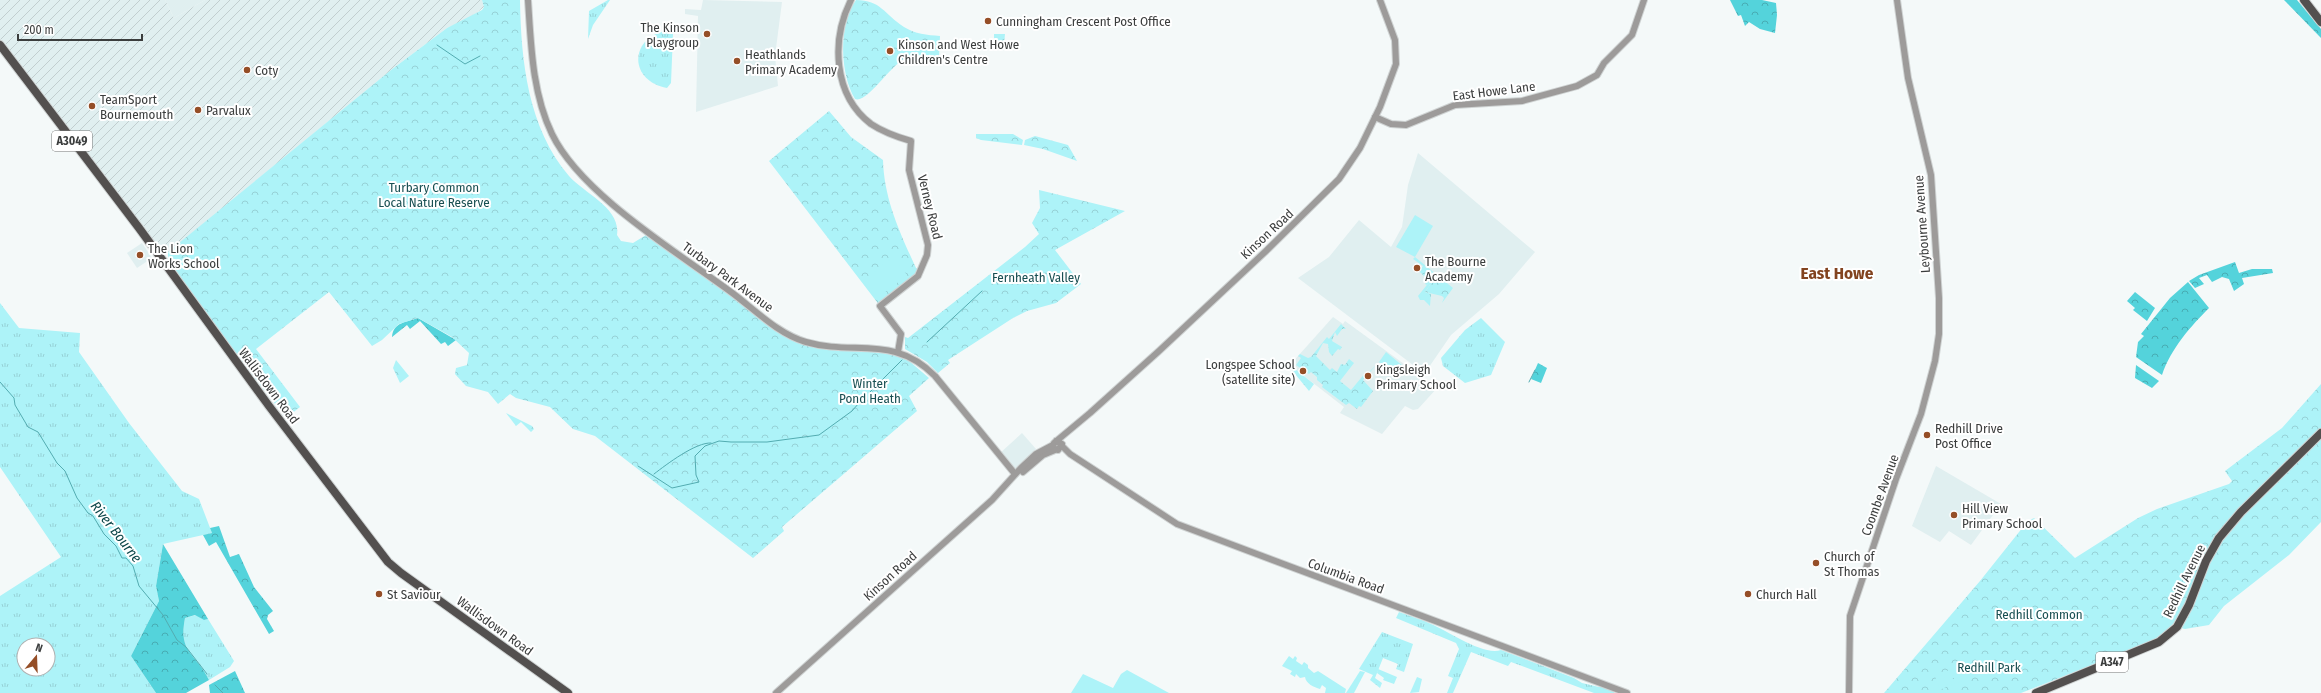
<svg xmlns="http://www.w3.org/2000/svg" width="2321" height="693" font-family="'Fira Sans Condensed',sans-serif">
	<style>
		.built { fill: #e0eff0 }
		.industrial { fill: url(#industrial-furrows) }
		.grass { fill: url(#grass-tufts); fill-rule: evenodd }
		.forest { fill: url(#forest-crowns) }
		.park { fill: url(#park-crowns) }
		.garden { fill: #adf3f8 }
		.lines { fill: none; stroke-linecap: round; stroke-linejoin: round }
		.stream { stroke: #53acb1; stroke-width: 1 }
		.minor-casing { stroke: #cfd3d3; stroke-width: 8 }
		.major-casing { stroke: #cfd3d3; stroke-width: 10 }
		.minor { stroke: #9d9b9a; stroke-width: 6 }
		.major { stroke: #53504f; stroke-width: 8 }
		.poi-dot { fill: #954e27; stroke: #fff; stroke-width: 1.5 }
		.labels { text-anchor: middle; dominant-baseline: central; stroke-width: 4; stroke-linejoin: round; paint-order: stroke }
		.shield { fill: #fff; stroke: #767777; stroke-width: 1 }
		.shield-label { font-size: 12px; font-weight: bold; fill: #3b3d3d }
		.poi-label { font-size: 13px; fill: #3b3d3d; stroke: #fff; text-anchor: start }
		.street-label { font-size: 13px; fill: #3b3d3d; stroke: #fff }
		.park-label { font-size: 13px; fill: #184f52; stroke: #fff }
		.water-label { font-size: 14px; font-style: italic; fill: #0c474a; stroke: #fff }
		.district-label { font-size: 17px; font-weight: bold; fill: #82431f; stroke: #fff }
	</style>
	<defs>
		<pattern id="industrial-furrows" width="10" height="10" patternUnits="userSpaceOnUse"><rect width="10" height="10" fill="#e0eff0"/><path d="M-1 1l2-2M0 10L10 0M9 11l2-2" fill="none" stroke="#c1cecf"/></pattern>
		<pattern id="grass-tufts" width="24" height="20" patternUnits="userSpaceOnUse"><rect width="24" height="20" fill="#adf3f8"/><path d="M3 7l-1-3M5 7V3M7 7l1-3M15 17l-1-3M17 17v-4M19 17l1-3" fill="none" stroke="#96d1d6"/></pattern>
		<pattern id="forest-crowns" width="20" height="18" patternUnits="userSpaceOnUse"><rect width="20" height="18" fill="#54d3db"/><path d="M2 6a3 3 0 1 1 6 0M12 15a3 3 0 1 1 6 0" fill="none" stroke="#47acb3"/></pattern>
		<pattern id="park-crowns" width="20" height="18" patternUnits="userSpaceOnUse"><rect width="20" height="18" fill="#adf3f8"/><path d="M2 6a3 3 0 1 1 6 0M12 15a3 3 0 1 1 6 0" fill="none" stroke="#96d1d6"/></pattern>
	</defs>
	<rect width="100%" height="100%" fill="#f4f9f9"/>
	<!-- built -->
	<g class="built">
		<path d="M165 0H205L174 18Z"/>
		<path d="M703 0 782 2 775 56 778 86 696 112 698 16 685 14V9L701 10Z"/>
		<path d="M1418 153 1535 252 1499 294 1451 335 1427 370 1421 371 1298 278 1329 257 1359 220 1391 247 1402 227 1408 185Z"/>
		<path d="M142 243 152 258 137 268 127 253Z"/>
		<path d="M1333 317 1343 324 1345 321 1437 388 1418 409 1413 410 1405 406 1382 434 1340 413 1344 407 1290 365Z"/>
		<path d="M1022 433 1036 449 1019 465 1015 474 999 454Z"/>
		<path d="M1936 466 2001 504 1971 545 1949 531 1940 542 1912 526Z"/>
	</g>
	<!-- industrial -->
	<path class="industrial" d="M0 0H165L174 18 205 0H482L484 7 471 17 447 28 391 70 164 256 0 39Z"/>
	<!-- grass -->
	<g class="grass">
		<path d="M608 0H610L593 25 588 39 589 11Z"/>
		<path d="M665 31H670L673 34 671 83 667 88C629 81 629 39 665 31Z"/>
		<path d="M1430 281 1432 282 1425 292 1431 294 1430 306 1424 300H1420L1418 296Z"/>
		<path d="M0 303 19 328 80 333 79 352 129 423 182 491 199 499 212 533 163 544 156 586 159 601 131 656 156 693H0V596L61 557 0 467ZM24 645H48V669H24Z"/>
		<path d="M1481 318 1505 342 1491 375 1465 383 1443 366 1441 358 1465 330Z"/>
		<path d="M1290 365 1314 384 1309 391 1291 369Z"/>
		<path d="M1399 612C1409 616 1421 619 1431 624 1448 631 1483 656 1501 650L1574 678 1582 683 1599 687 1601 683 1616 689 1614 693H1594L1511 662 1508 666 1471 652 1453 693H1447L1453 678 1448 676 1459 649 1456 643 1396 618Z"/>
		<path d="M196 615 204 620 208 619 234 661 230 667 209 680C196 653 178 653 185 618Z"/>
		<path d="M1382 632 1413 644 1404 672 1396 669 1398 664 1383 658 1375 678 1382 683 1380 688 1370 680 1373 675 1359 669Z"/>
	</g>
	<!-- forest -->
	<g class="forest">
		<path d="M1730 0H1762L1776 3 1777 15 1775 33 1760 29 1749 22 1745 26 1741 15 1738 16Z"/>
		<path d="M2284 0H2297L2321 29V38Z"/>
		<path d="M2235 262 2239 273 2252 269H2272L2273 273 2242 278 2244 284 2234 291 2229 279 2222 277 2212 282 2207 275 2199 278 2204 284 2195 288 2189 281 2199 275Z"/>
		<path d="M2188 282 2209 308C2192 325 2171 348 2162 375L2136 357 2138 342 2144 336 2141 334 2170 298Z"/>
		<path d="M2135 292 2155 308 2147 321 2133 310 2135 308 2127 301Z"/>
		<path d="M418 318 456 340 448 346 445 342 441 344 420 321 410 329 407 325 392 337C393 322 407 322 418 318Z"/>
		<path d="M1538 363 1547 368 1541 383 1531 379Z"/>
		<path d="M2136 365 2159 381 2152 388 2135 378Z"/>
		<path d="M219 526 230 557 239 554 254 587 273 611 268 615 267 619 274 631 269 634 216 542 209 546 203 535 212 533 210 528Z"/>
		<path d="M163 544 208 619 204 620 195 615 185 618C178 653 196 653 209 680L186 693H156L131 656 159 601 156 586Z"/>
		<path d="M235 671 245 693H210L209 685Z"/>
	</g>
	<!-- park -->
	<g class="park">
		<path d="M482 0H520C521 61 528 128 569 176 585 194 621 208 617 235L621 241 633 243 646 235 787 337 797 342 889 353 908 360 929 378 909 396 917 411 782 527 784 531 753 558 595 436 573 429 550 407 516 398 510 394 498 404 488 392 466 386 455 374 456 368 467 365 469 353 452 337 418 318 399 324 382 340 372 346 329 292 256 349 300 407 286 418 214 326 168 262V252L391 70 447 28 482 10 484 7Z"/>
		<path d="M856 0C881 0 884 14 904 27 915 34 927 35 940 36L939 57C930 56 919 54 910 56 892 61 868 104 855 99 840 74 838 25 856 0Z"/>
		<path d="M994 34H1005L1004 44H994Z"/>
		<path d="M829 111 851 137 883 160C884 199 900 233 916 268L922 270 880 306 769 161Z"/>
		<path d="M976 134H1013L1023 140 1022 145 981 140 976 138Z"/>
		<path d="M1035 136 1068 145 1077 161 1043 149 1024 145 1025 140Z"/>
		<path d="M1039 190 1125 211 1055 250 1081 284 1056 303 1027 311 1013 318 948 360 950 363 938 373 927 362 905 349V337L908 338 1025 247 1039 234 1032 223 1040 208Z"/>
		<path d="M1415 257 1453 288 1442 303 1444 298 1442 296 1425 292 1432 282 1430 281 1427 285 1425 284 1428 280 1419 271 1423 266 1413 259Z"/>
		<path d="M1341 324 1346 329H1342L1337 336 1335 332 1332 341 1342 347 1340 350 1338 349 1332 356 1329 352 1328 344 1323 343 1316 356 1330 370 1332 368 1337 372 1341 364 1345 365 1349 359 1354 363 1340 381 1351 390 1366 372 1368 373 1377 364 1363 380 1373 391 1361 407 1359 406 1357 409 1349 403 1346 405 1322 387 1323 385 1317 380V377L1311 372 1309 374 1296 365 1301 358 1298 356 1300 354 1308 358 1311 357 1327 337 1329 339Z"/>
		<path d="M396 360 409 376 400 383 393 368Z"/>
		<path d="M2321 384V522L2289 555 2224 606 2209 625 2185 629 2177 627 2178 624 2175 622 2158 639 2021 693H1884L1980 581 2027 522 2034 518 2075 558 2138 518 2157 509 2229 484 2232 481 2225 471 2282 428Z"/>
		<path d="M506 413 532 426 534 429 531 432 521 422 516 426Z"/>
	</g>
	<!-- garden -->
	<g class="garden">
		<path d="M913 39 932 41 931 52 912 50Z"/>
		<path d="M1415 215 1433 226 1415 257 1396 247Z"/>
		<path d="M893 257 907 275 879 297 865 279Z"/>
		<path d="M1386 352 1403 366 1395 375 1379 362Z"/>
		<path d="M1289 656 1293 659 1295 656 1297 658 1296 661 1302 665 1304 662 1308 665V668L1314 673 1318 671 1346 689 1345 693H1325L1326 688 1322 685 1320 689C1314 687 1306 684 1305 677L1300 678 1296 674 1295 677 1290 674 1292 671 1282 666Z"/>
		<path d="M1957 667 1962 681 1956 683 1950 670Z"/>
		<path d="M1378 669 1397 677 1394 684 1383 680 1384 678 1377 673Z"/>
		<path d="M1127 670 1169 693H1071L1083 674 1113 688 1121 674Z"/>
		<path d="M1949 670 1955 684 1948 686 1943 673Z"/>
		<path d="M1360 671 1365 672 1354 693H1346Z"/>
		<path d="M1941 674 1946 687 1940 690 1935 676Z"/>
		<path d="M1417 677 1422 679 1419 692 1410 693Z"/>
	</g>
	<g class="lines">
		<!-- stream -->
		<g class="stream">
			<path d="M437 45 465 64 480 56"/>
			<path d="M927 342 982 291"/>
			<path d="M0 382 14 398 15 405 28 427 38 432 57 463 65 471 77 498 88 513 93 516 104 534 116 546 122 558H126L133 566 139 586 163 615 177 640 186 647 207 674"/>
			<path d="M1529 382 1535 370"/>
			<path d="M870 392 902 360"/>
			<path d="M638 466 672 488 699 482 696 475 695 456 705 446 719 441 731 442H767L819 435 852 411 866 395"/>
			<path d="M654 474C667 464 696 442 711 443"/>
			<path d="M215 685 223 693"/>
		</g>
		<defs>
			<g id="minor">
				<path d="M528 0C531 44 532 93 552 134 581 194 677 252 731 292 754 309 778 334 806 342 854 356 894 334 935 376L1015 474"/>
				<path d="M851 0C831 40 833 95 871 124 883 132 897 137 911 141L909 170 928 245 927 255 918 276 880 306 901 334 898 352"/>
				<path d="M1375 117 1391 124 1406 125 1455 105 1522 101 1577 86 1597 75 1604 63 1632 35 1644 0"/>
				<path d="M1056 441 1062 444 1058 450 1053 448 1054 443 1090 413 1159 351 1266 251 1339 179 1360 148 1380 107 1396 64 1395 40 1380 0"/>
				<path d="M1062 446 1070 454 1177 524 1627 693"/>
				<path d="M1023 472 1043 455 1055 450"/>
				<path d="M776 693 992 500 1021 468 1036 454 1053 445"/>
				<path d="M1849 693 1850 616 1896 479 1921 414 1935 361 1939 334V298L1931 175 1908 78 1897 0"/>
			</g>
			<g id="major">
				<path d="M2304 0 2321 22"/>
				<path d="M0 45 139 228 269 406 388 562 401 573 568 693"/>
				<path d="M2036 693 2159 642 2177 627 2189 605 2206 561 2219 538 2241 512 2321 433"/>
			</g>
		</defs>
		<!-- minor casing -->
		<use href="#minor" class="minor-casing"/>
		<!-- major casing -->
		<use href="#major" class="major-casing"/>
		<!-- minor -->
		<use href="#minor" class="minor"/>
		<!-- major -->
		<use href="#major" class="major"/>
	</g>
	<!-- markers -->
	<g class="poi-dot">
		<circle cx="988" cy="21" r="4"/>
		<circle cx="707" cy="34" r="4"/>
		<circle cx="890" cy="51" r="4"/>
		<circle cx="737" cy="61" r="4"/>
		<circle cx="247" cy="70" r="4"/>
		<circle cx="92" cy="106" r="4"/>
		<circle cx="198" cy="110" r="4"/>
		<circle cx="140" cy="255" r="4"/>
		<circle cx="1417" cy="268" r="4"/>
		<circle cx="1303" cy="371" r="4"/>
		<circle cx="1368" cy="376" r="4"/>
		<circle cx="1927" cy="435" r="4"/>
		<circle cx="1954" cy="515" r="4"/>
		<circle cx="1816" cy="563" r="4"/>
		<circle cx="379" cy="594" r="4"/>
		<circle cx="1748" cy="594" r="4"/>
	</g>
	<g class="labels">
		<!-- shield labels -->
		<g class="shield">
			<rect x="52" y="131" width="40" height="20" rx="3"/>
			<rect x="2096" y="652" width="32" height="20" rx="3"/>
		</g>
		<g class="shield-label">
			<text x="72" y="141">A3049</text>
			<text x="2112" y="662">A347</text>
		</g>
		<!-- poi labels -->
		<g class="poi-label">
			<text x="996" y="21">Cunningham Crescent Post Office</text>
			<text x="699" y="27" text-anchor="end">The Kinson<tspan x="699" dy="15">Playgroup</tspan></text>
			<text x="898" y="44">Kinson and West Howe<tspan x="898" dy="15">Children's Centre</tspan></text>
			<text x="745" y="54">Heathlands<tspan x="745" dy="15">Primary Academy</tspan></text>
			<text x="255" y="70">Coty</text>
			<text x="100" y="99">TeamSport<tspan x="100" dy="15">Bournemouth</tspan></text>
			<text x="206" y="110">Parvalux</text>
			<text x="148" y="248">The Lion<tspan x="148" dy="15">Works School</tspan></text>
			<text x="1425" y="261">The Bourne<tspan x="1425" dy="15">Academy</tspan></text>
			<text x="1295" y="364" text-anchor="end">Longspee School<tspan x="1295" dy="15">(satellite site)</tspan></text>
			<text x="1376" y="369">Kingsleigh<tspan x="1376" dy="15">Primary School</tspan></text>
			<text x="1935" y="428">Redhill Drive<tspan x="1935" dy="15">Post Office</tspan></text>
			<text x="1962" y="508">Hill View<tspan x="1962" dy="15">Primary School</tspan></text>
			<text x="1824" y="556">Church of<tspan x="1824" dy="15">St Thomas</tspan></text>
			<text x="387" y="594">St Saviour</text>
			<text x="1756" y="594">Church Hall</text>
		</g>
		<!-- street labels -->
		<g class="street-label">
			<text transform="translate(1494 91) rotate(-7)">East Howe Lane</text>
			<text transform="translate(930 207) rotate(76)">Verney Road</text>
			<text transform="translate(1922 224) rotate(-94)">Leybourne Avenue</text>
			<text transform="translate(1267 234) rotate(-43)">Kinson Road</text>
			<text transform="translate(728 277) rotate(36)">Turbary Park Avenue</text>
			<text transform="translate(269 386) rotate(53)">Wallisdown Road</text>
			<text transform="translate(1880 495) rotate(-70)">Coombe Avenue</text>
			<text transform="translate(890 576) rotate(-42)">Kinson Road</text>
			<text transform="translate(1346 576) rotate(20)">Columbia Road</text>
			<text transform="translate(2184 581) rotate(-64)">Redhill Avenue</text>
			<text transform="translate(495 626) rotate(36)">Wallisdown Road</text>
		</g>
		<!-- park labels -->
		<g class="park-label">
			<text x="434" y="187">Turbary Common<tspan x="434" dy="15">Local Nature Reserve</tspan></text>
			<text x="1036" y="277">Fernheath Valley</text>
			<text x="870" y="383">Winter<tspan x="870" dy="15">Pond Heath</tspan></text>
			<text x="2039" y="614">Redhill Common</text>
			<text x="1989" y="667">Redhill Park</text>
		</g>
		<!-- water labels -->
		<g class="water-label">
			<text transform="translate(116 532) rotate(52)">River Bourne</text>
		</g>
		<!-- district labels -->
		<g class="district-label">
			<text x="1837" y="273">East Howe</text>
		</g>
	</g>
	<!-- north arrow -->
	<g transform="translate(36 657) rotate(19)"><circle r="19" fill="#ffffff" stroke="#b1b1b1"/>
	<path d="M0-3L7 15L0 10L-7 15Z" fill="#954e27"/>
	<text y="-6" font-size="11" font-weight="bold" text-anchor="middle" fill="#3b3d3d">N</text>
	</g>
	<!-- scale -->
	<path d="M18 34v6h124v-6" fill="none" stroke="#3b3d3d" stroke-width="2"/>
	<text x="24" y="34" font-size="12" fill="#3b3d3d" stroke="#ffffff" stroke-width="3" paint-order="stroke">200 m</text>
</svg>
